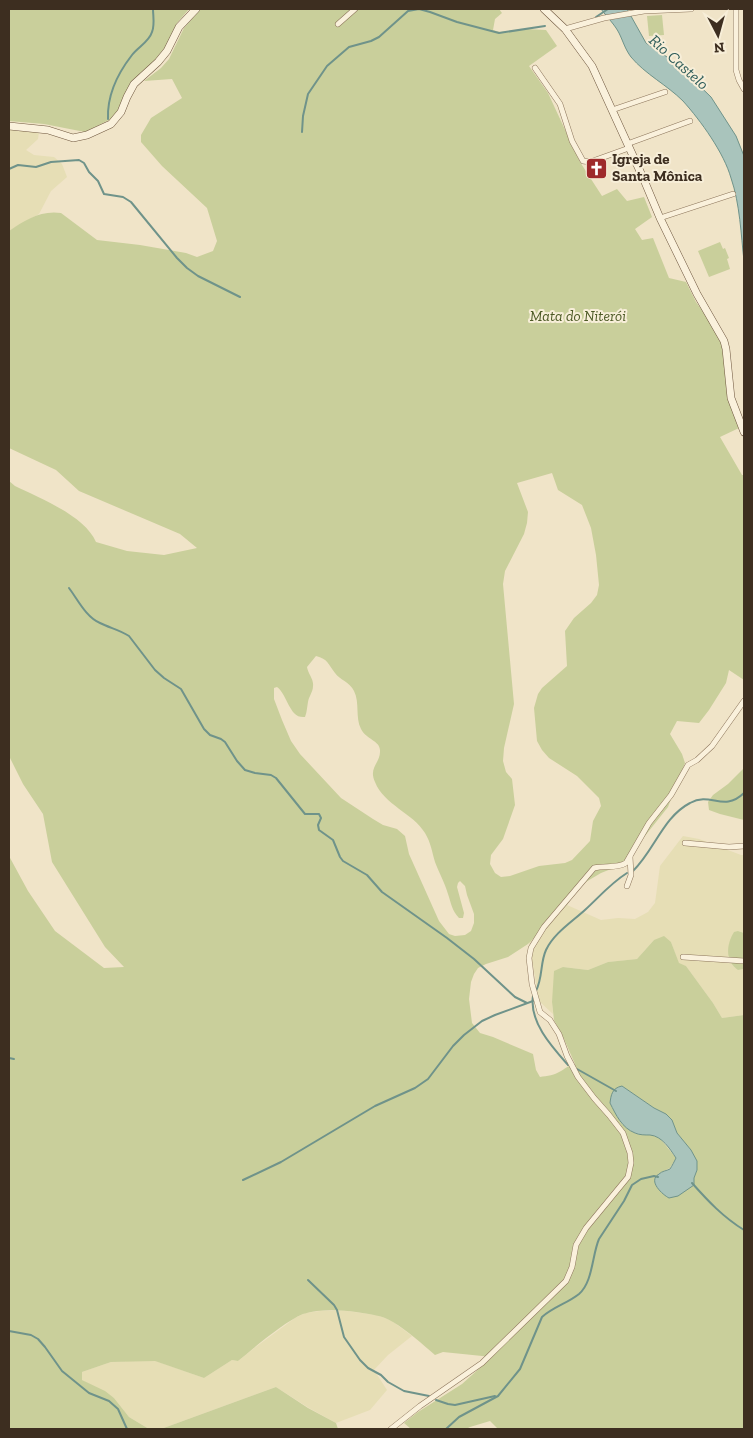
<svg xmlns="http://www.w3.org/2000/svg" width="753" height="1438" font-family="'Zilla Slab',serif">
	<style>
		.farmland { fill: #e6deb5 }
		.green { fill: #c9cf9b; fill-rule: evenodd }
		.water { fill: #a9c4bc; stroke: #6f938a }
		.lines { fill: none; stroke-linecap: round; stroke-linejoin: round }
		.stream { stroke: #6f938a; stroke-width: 2 }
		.street-casing { stroke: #8d765c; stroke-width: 6 }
		.secondary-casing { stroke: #6f573f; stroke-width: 8 }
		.street { stroke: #faf1dc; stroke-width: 5 }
		.secondary { stroke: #faf1dc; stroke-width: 7 }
		.labels { text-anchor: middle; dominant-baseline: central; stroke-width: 4; stroke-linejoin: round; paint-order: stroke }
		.poi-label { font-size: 15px; font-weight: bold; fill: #3d2e20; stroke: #f7eed8; text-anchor: start }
		.park-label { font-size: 15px; font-style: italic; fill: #4d5a26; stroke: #f7eed8 }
		.water-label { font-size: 16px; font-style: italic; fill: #2f5d5a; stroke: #f7eed8 }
	</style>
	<rect width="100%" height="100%" fill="#f0e4c8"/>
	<!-- farmland -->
	<g class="farmland">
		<path d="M9 129 39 132 38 139 26 150 34 155 54 157 62 164 67 177 51 191 39 214 9 231Z"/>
		<path d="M683 836 699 839 741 855H744V933L738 931V970L744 969V1015L722 1018 713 1003 686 966 679 964 671 942 654 940 637 959 608 962 588 970 563 967 552 1001 553 1014 539 1001 529 942 567 905 601 920 618 918 635 919 648 912 655 903 660 866Z"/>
		<path d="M320 1311H347L377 1315 392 1321 412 1336 388 1355 374 1370 387 1390 370 1410 336 1423 309 1408 276 1387 161 1429H149L129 1417 114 1398 82 1380V1372L111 1362 144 1360 156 1361 204 1378 232 1360 238 1361 257 1346 295 1318 305 1313Z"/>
	</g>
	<!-- green -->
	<g class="green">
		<path d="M9 9H189L177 23 167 45 151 65 143 71 134 80 117 116 85 132 44 124 9 121Z"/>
		<path d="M201 9H499L502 13 495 19 493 30 500 32 526 29 546 30 557 46 529 66 548 93 580 162 602 196 617 189 627 201 644 197 652 217 635 229 642 240 653 238 669 278 686 282 696 302 708 319 722 345 739 428 720 437 742 475H744V680L729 670 726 683 709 710 699 723 677 721 670 734 682 754 685 763 668 807 629 856 626 863 601 873 579 886 567 905 528 944 508 957 486 964 478 968 474 974 471 982 469 999 472 1023 480 1033 493 1037 533 1054 536 1070 540 1077C547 1076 555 1075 561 1071 566 1068 569 1065 575 1064L564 1039 554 1020 552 1002 554 971 563 967 588 970 608 962 637 959 654 940 664 936 671 942 679 963 686 966 713 1003 722 1018 744 1015V1429H498L490 1421 470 1427 466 1429H411L404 1423 418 1412 462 1384 492 1357 443 1352 435 1355C422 1344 408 1331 393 1322 382 1315 369 1314 356 1312 340 1310 319 1309 303 1314 284 1322 255 1347 238 1361L232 1360 204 1378 155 1361 111 1362 82 1372V1380L105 1391 114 1398 129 1417 149 1429H9V856L28 891 55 931 104 968 124 967 105 947 52 862 43 814 23 784 9 756V481L15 486C40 498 85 516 96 542L127 551 164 555 197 548 180 534 79 491 56 470 9 448V231C25 220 41 210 61 213L97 240 140 245 186 253 197 257 213 251 217 241 207 208 162 166 141 142V135L151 118 182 98 172 79 144 81 161 68 169 59 184 28ZM552 473 558 490 582 505 591 528 596 555 599 585 597 595 591 603 574 618 565 631 567 666 542 688 538 694 534 708 537 741 542 750 549 758 577 776 599 798 601 806 593 821 590 841 572 860 565 863 539 866 510 876 501 877 495 873 490 864 491 855 503 839 515 805 512 779 506 772 503 761 504 748 514 704 503 584 505 571 524 534 527 523 528 512 517 483ZM316 656C328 659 328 664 335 673 340 680 350 682 354 691 360 703 355 717 361 729 366 739 380 741 380 750 381 763 368 767 375 782 384 805 413 813 425 833 431 843 432 852 435 862 439 873 445 883 448 894 451 903 452 911 459 918H463L464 913 457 887 458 883 460 881 465 886 467 895 474 914V923L471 931 465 935 455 936 449 934 439 921 409 854 405 836 397 829 383 825 373 819 341 798 300 754 291 741 282 720 274 699V688L277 687C288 695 289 719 305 717 307 712 307 707 308 702 309 696 313 692 313 686 314 679 308 674 307 667ZM622 1086 654 1108 666 1114 672 1120 677 1133 691 1150 697 1170 694 1178 693 1185 658 1174 670 1168 676 1158 659 1137 653 1135 636 1134 621 1123 610 1103Z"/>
		<path d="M662 15 664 35 649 36 647 16Z"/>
		<path d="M720 242 723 249 725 248 729 258 727 259 730 269 709 277 698 251Z"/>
		<path d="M744 768V820L720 814 709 810 708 802 713 795 728 784Z"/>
		<path d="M738 931 744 933V969L738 970C725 961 726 945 734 932Z"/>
		<path d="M276 1387 308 1408 336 1423 338 1429H161Z"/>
	</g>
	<!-- water -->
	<g class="water">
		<path d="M601 9H627L646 43 676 63 711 97 736 136 744 156V261C741 235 740 204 731 178 724 153 701 121 683 101 667 85 645 74 631 57 625 49 623 41 619 33 615 25 607 17 601 9Z"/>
		<path d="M622 1086 654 1108 666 1114 672 1120 677 1133 691 1150 697 1161V1170L694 1178V1185L678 1196 669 1198C663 1195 647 1181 659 1174 662 1171 666 1171 670 1169 672 1166 674 1162 676 1158 670 1149 662 1136 650 1135 645 1135 639 1135 635 1133 622 1128 616 1115 610 1103 611 1095 612 1088 622 1086Z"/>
	</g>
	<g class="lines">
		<!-- stream -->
		<g class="stream">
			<path d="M596 17 608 9"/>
			<path d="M108 119C107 96 118 73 132 55 138 47 149 42 152 32 155 25 153 16 153 9"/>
			<path d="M302 132 303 116 308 94 327 66 349 47 371 41 379 37 408 11 419 9 430 12 457 22 499 33 545 26"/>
			<path d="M9 169 18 165 36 167 51 162 79 160 84 163 89 172 98 181 104 194 123 197 131 202 177 258 187 268 198 276 240 297"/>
			<path d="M69 588C78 600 86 617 100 623 110 628 120 630 129 636L155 670 164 678 181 689 204 729 210 735 221 739 225 742 237 761 245 770 255 773 271 775 276 778 305 814H319L321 818 318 825 319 830 333 840 340 857 343 861 367 875 382 892 447 938 474 959 515 997 527 1003"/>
			<path d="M633 871C654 851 663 817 690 803 711 791 723 813 744 793"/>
			<path d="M536 991C543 977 540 963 546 950 554 933 572 922 586 909 599 897 611 883 627 873"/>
			<path d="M533 996C529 1022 552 1047 568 1065"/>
			<path d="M9 1058 14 1059"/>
			<path d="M577 1069 616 1091"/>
			<path d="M243 1180 281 1162 375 1106 415 1088 428 1079 453 1046 464 1035 482 1021 495 1015 533 1001"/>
			<path d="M692 1183C708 1201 723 1217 744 1230"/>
			<path d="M308 1280 334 1305 337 1310 344 1337 360 1360 368 1368 381 1375 388 1382 404 1391 429 1396"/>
			<path d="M9 1331 31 1335 38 1339 45 1347 62 1371 89 1393 109 1401 118 1409 127 1429"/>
			<path d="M436 1400 448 1404 455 1405 495 1396"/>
			<path d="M446 1429 459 1417 498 1396 520 1369 542 1317C553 1307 568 1303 579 1294 593 1282 592 1255 599 1239L624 1201 632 1185 641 1179 654 1176 658 1177"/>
		</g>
		<defs>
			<g id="street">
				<path d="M736 9V70L739 80 744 89"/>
				<path d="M338 24 355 9"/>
				<path d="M565 29 604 18 644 11 691 9"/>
				<path d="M535 68 560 104 572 141 583 161 590 162 629 148"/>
				<path d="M612 110 665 92"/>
				<path d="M627 144 690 121"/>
				<path d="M660 218 733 194"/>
				<path d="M685 843 729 847 744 846"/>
				<path d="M627 886 631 875 630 857"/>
				<path d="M683 957 744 961"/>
				<path d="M391 1429 420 1406 482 1363 566 1281 572 1267 576 1245 586 1228 628 1177 631 1163 630 1153 623 1133 609 1115 594 1098 578 1077 567 1056 559 1034 550 1020 540 1012 532 984 529 958 531 948 544 927 594 868C605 865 616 869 626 863L649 823 671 795 688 765 697 760 712 746 744 701"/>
			</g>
			<g id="secondary">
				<path d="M544 9 565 29 592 66 644 180 660 218 697 294 724 341 726 349 731 398 744 432"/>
				<path d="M9 126 48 130 73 138 87 135 111 124 121 112 127 97 134 84 158 62 167 51 179 27 196 9"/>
			</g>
		</defs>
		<!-- street casing -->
		<use href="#street" class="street-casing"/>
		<!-- secondary casing -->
		<use href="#secondary" class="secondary-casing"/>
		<!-- street -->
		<use href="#street" class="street"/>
		<!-- secondary -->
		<use href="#secondary" class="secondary"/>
	</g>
	<!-- icons -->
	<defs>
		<symbol id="church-square" viewBox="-11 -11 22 22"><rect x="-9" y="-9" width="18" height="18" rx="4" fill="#9e2a2b" stroke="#f7eed8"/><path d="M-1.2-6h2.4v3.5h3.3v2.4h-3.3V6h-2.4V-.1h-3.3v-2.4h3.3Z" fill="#fff"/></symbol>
	</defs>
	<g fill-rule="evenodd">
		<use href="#church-square" x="584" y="156" width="25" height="25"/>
	</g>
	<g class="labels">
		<!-- poi labels -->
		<g class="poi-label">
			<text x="612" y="159">Igreja de<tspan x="612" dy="17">Santa Mônica</tspan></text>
		</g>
		<!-- park labels -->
		<g class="park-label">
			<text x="578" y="316">Mata do Niterói</text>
		</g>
		<!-- water labels -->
		<g class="water-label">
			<text transform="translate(679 62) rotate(42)">Rio Castelo</text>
		</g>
	</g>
	<!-- border -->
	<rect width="753" height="1438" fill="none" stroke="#3d2e20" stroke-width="20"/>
	<!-- north arrow -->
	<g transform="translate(718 35) rotate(174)" stroke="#f7eed8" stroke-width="4" paint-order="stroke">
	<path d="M0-4L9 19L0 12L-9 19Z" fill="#3d2e20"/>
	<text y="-8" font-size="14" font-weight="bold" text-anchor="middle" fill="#3d2e20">N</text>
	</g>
</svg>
